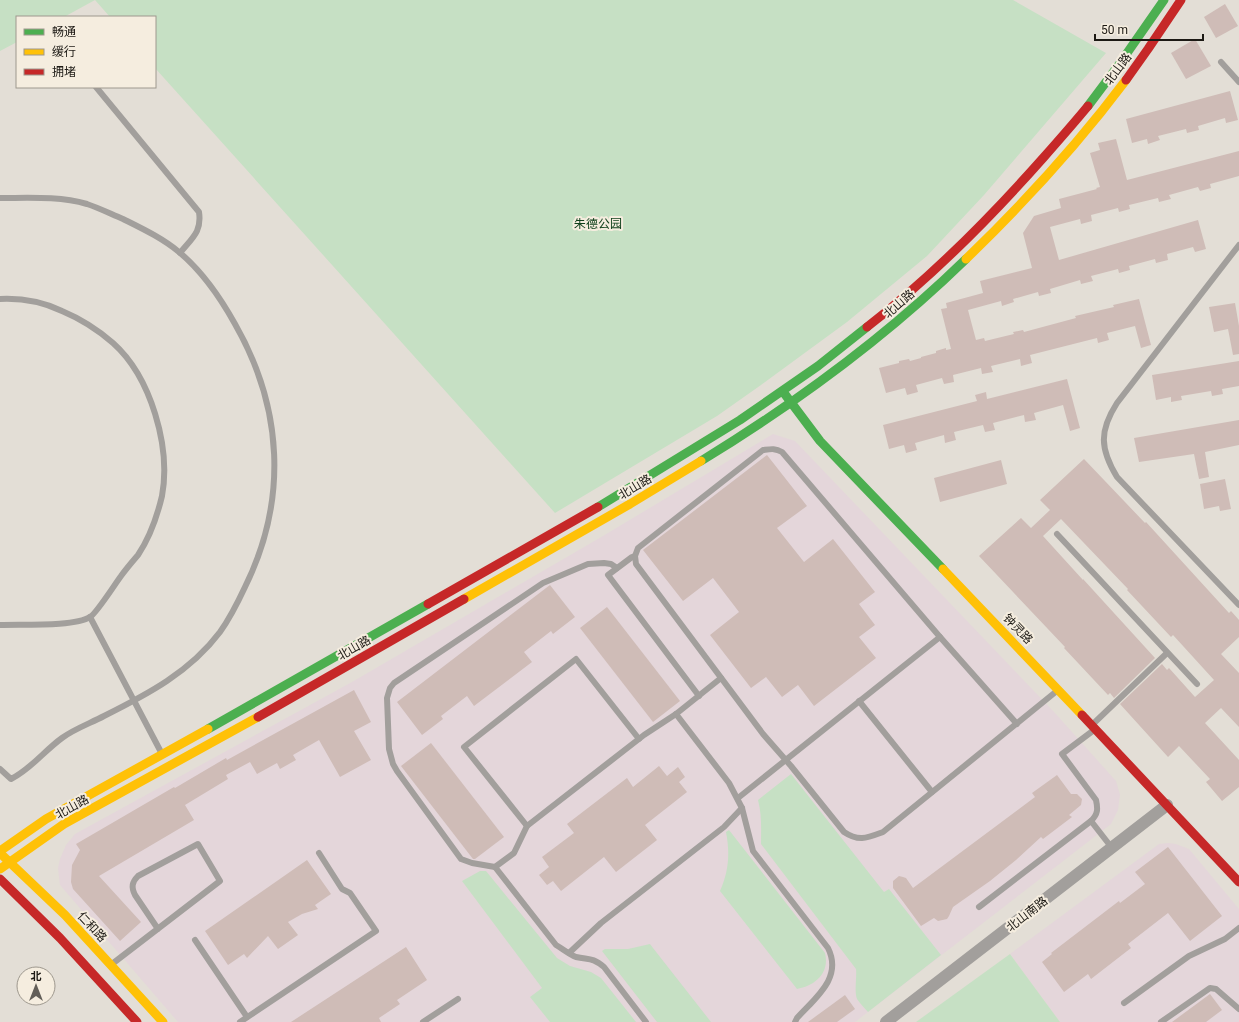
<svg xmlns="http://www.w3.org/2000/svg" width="1239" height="1022" font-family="Roboto,'Noto Sans SC',sans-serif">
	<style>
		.commercial { fill: #e4d6da }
		.green { fill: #c6e0c4 }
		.building { fill: #cfbcb7 }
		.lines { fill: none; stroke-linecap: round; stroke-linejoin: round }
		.lane { stroke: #a29f9c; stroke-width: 6 }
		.street { stroke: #a29f9c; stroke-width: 12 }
		.fast { stroke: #4caf50; stroke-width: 9 }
		.slow { stroke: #ffc107; stroke-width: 9 }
		.jam { stroke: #c62828; stroke-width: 9 }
		.labels { text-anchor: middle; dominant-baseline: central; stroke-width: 4; stroke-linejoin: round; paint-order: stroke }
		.street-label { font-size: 12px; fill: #1c1914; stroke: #f5eddf }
		.park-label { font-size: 12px; fill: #0f401b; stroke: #f5eddf }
	</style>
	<rect width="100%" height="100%" fill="#e3ded6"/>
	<!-- commercial -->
	<g class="commercial">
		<path d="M773 434 795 441 1055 713 1116 781 1120 795 1118 810 1111 824 855 1022H178L60 885 58 868 60 859 66 845 75 834 352 682 603 536Z"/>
		<path d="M1168 843 1176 844 1189 849 1239 909V1022H1060L1010 954 1159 844Z"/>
	</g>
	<!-- green -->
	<g class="green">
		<path d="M0 0H1013L1106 53 984 195 927 256 847 322 761 385 717 416 555 513 155 68V17H110L95 0 64 17H17V42L0 51Z"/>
		<path d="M791 774 884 892 889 889 941 955 868 1012C864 1008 860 1003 857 999 854 991 857 977 856 969L761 844C761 829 762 815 758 800Z"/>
		<path d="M729 830 825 953C830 973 815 986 797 989L720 891C729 871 730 853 726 832Z"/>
		<path d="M480 871H486L557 958 570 966 591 972 601 978 636 1022H550L530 997 542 988 462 881Z"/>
		<path d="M650 944 653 948 711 1022H657L602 951 605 949H628Z"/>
		<path d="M1010 954 1060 1022H916Z"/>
	</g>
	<!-- building -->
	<g class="building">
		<path d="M1225 4 1238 26 1216 38 1204 17Z"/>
		<path d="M1195 39 1211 66 1186 79 1171 53Z"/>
		<path d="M1230 91 1238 120 1226 123 1225 118 1198 126 1199 130 1187 133 1186 129 1158 136 1160 140 1148 144 1147 139 1132 143 1126 119Z"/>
		<path d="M1116 139 1127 180 1239 151V176L1210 184 1211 188 1200 191 1198 187 1169 195 1171 199 1159 202 1158 198 1129 205 1130 209 1119 212 1118 208 1091 215 1092 221 1081 224 1080 219 1050 227 1059 260 1198 220 1206 249 1195 252 1193 247 1167 254 1168 260 1156 263 1155 259 1129 266 1130 270 1119 273 1118 269 1091 276 1093 281 1081 284 1080 280 1050 289 1051 293 1039 296 1038 292 1013 299 1014 302 1002 306 1001 301 968 310 976 340 984 338 985 341 1014 334 1013 332 1023 330 1024 332 1076 318 1075 316 1114 307 1113 305 1139 299 1151 345 1141 348 1135 326 1107 333 1109 340 1098 343 1097 338 1030 355 1032 363 1021 366 1020 359 991 366 993 372 982 374 981 368 953 375 954 382 944 384 942 378 916 385 918 392 907 395 905 388 886 393 879 368 899 363V361L909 359 910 361 921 358V357L936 353V351L946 348V350L951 349 941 309 947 308 946 303 983 293 980 281 1032 268 1023 233 1034 216 1061 208 1059 199 1097 189 1096 188 1100 187 1090 153 1100 150 1098 143Z"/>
		<path d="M1235 303 1239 326V354L1233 355 1228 329 1214 332 1209 307Z"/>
		<path d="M1239 361V386L1222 389 1223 394 1212 396 1211 391 1181 396 1182 400 1171 402V397L1156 400 1152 375Z"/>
		<path d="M1067 379 1080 428 1070 431 1063 405 1034 413 1036 420 1025 422 1024 415 993 423 995 430 985 432 983 425 954 432 956 440 945 443 944 435 915 443 917 450 906 453 904 445 889 449 883 425 977 401 975 395 986 392 987 399Z"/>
		<path d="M1239 420V445L1205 452 1209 477 1199 479 1194 454 1139 462 1134 438Z"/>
		<path d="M767 455 807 506 777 528 804 562 833 539 875 592 859 604 875 625 859 637 876 658 814 706 798 685 782 697 766 677 751 688 710 635 739 612 713 578 683 601 643 550Z"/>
		<path d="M1084 459 1145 523 1146 522 1229 613 1231 611 1239 620V637L1221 654 1239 673V727L1221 708 1205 723 1239 760V787L1222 801 1206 782 1210 779 1179 746 1168 757 1120 704 1162 664 1167 670 1169 668 1195 697 1214 680 1173 635 1171 637 1127 590 1128 589 1061 519 1043 536 1083 580V579L1155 658 1114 698 1110 693 1108 695 1064 648 1065 647 979 556 1021 518 1031 528 1050 510 1040 500Z"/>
		<path d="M1001 460 1007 484 940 502 934 478Z"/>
		<path d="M1225 479 1231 509 1220 511 1219 506 1204 509 1200 484Z"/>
		<path d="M550 585 575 617 553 634 551 631 524 652 532 662 474 706 467 696 441 716 443 719 422 735 397 702Z"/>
		<path d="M607 607 680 701 653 722 580 628Z"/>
		<path d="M354 690 371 722 354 731 371 760 340 777 319 740 293 755 296 760 280 769 277 763 257 774 250 762 226 775 228 779 185 805 194 820 99 876 141 922 120 941 73 889 71 882 72 865 80 850 76 844 174 787 175 788 226 758 227 760Z"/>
		<path d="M431 743 504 837 475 859H473L401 766Z"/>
		<path d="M659 766 667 776 678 767 685 777 679 782 687 792 645 825 657 840 616 872 604 857 561 891 553 881 547 885 539 875 549 867 542 857 574 833 567 824 627 778 633 787Z"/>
		<path d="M1057 775 1071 794H1077L1082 799 1081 805 1069 815 1072 817 1043 839 1041 837 1016 860 990 881 953 907 949 916 947 919 938 921 934 918 921 926 893 888V881L899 876 903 877 906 878 913 888 1035 797 1032 793Z"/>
		<path d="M1168 847 1222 916 1190 941 1168 913 1128 944 1131 948 1091 979 1088 974 1064 992 1042 962 1052 954 1051 953 1119 901 1120 903 1145 884 1135 872Z"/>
		<path d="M307 860 331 894 315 905 318 909 302 914 288 922 298 935 278 949 268 936 247 958 244 954 228 965 205 931Z"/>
		<path d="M406 947 427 980 397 1000 400 1004 379 1018 381 1022H291Z"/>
		<path d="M1210 994 1222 1010 1206 1022H1172Z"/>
		<path d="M845 995 855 1009 837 1022H808Z"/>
	</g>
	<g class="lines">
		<!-- lane -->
		<g class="lane">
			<path d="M1221 62 1239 82"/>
			<path d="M96 87 199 212C202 232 192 238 180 253"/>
			<path d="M0 198C29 198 59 196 87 204 99 208 111 214 123 219 143 229 162 238 179 252 203 272 220 297 235 324 283 408 288 500 245 587 238 602 230 618 220 632 190 672 148 694 104 716 91 723 74 729 62 738 44 751 31 769 11 779L0 769"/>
			<path d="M1239 245 1117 403C1099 431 1100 449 1117 477L1239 605"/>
			<path d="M0 299C21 298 43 302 62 311 81 319 97 329 113 343 151 377 171 447 162 496 157 517 150 537 138 555 132 562 126 569 121 576 115 584 96 614 90 617 75 627 20 624 0 625"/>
			<path d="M1057 534 1197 684"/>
			<path d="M635 556 632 557 608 575 699 696"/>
			<path d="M90 617 162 754"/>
			<path d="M859 701 932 792"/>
			<path d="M676 714 729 783 742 808 753 851 828 948C843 978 815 998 797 1018L795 1022"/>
			<path d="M1017 724 940 637 782 452C775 448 771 449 763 450L638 548 635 556 636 564 763 734 791 766 844 832C859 842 867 838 883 832L1058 690"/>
			<path d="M1093 724 1167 653"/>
			<path d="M738 798 940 637"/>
			<path d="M1091 821C1098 814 1098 809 1096 800L1062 754 1094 730"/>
			<path d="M527 826 464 747 576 659 639 739"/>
			<path d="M495 867 472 863 461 859 397 771 393 764 389 749 387 698 390 688 394 683 543 583 588 564 604 563 611 564 617 568"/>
			<path d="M979 907 1091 821 1112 848"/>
			<path d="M195 940 247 1017"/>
			<path d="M569 953 601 923 724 827 742 808"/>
			<path d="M112 964 220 881 198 844 138 876C132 882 131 887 135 895L158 929"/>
			<path d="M1124 1003 1189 956 1225 939 1239 928"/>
			<path d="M240 1022 376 931 350 893 342 889 319 853"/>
			<path d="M423 1022 458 999"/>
			<path d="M646 1022 604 967C592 957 589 960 576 957 569 954 563 949 556 945L495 867 514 853 527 826 644 735 676 714 721 678"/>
			<path d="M1161 1022 1210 988 1216 989 1239 1009"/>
		</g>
		<!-- street -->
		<path class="street" d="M886 1022 1167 805"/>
		<!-- fast -->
		<g class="fast">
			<path d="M1088 106 1118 66 1164 0"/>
			<path d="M784 393 820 441 943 569"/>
			<path d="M701 461C796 403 886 337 966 259"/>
			<path d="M598 507 740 420 818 366 867 327"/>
			<path d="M208 729 428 604"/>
		</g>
		<!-- slow -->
		<g class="slow">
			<path d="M966 259C1024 203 1078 144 1126 80"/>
			<path d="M943 569 1082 715"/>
			<path d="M464 599 630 504 701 461"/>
			<path d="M0 851 46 819 208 729"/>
			<path d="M2 855 65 915 163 1022"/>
			<path d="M0 869 64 824 258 717"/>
		</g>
		<!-- jam -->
		<g class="jam">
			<path d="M1126 80 1148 49 1181 0"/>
			<path d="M867 327C932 277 990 218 1044 157 1059 140 1074 123 1088 106"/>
			<path d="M428 604 598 507"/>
			<path d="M1082 715 1239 882"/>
			<path d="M258 717 464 599"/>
			<path d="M0 879 60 938 137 1022"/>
		</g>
	</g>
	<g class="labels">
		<!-- street labels -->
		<g class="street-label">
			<text transform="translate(1118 69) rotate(-53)">北山路</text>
			<text transform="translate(899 304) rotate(-41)">北山路</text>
			<text transform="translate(635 487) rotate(-31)">北山路</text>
			<text transform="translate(1018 629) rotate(46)">钟灵路</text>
			<text transform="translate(354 648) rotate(-30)">北山路</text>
			<text transform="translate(72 807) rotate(-29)">北山路</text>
			<text transform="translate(1027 914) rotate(-38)">北山南路</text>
			<text transform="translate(92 927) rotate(47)">仁和路</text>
		</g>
		<!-- park labels -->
		<g class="park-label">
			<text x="598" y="224">朱德公园</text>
		</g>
	</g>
	<!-- legend -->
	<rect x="16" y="16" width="140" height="72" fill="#f5eddf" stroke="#9e988e"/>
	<rect x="24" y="29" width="20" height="6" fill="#4caf50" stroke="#9e988e"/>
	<text x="52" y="36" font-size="12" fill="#1c1914">畅通</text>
	<rect x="24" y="49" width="20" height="6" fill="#ffc107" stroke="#9e988e"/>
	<text x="52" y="56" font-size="12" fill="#1c1914">缓行</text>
	<rect x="24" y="69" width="20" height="6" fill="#c62828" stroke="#9e988e"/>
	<text x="52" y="76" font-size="12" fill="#1c1914">拥堵</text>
	<!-- north arrow -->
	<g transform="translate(36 986)"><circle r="19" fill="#f5eddf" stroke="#9e988e"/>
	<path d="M0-3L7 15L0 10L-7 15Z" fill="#625e58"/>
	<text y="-6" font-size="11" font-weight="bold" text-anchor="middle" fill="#1c1914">北</text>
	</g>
	<!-- scale -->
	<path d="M1095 34v6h108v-6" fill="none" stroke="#1c1914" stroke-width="2"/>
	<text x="1101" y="34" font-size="12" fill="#1c1914" stroke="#f5eddf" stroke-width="3" paint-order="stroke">50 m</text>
</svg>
